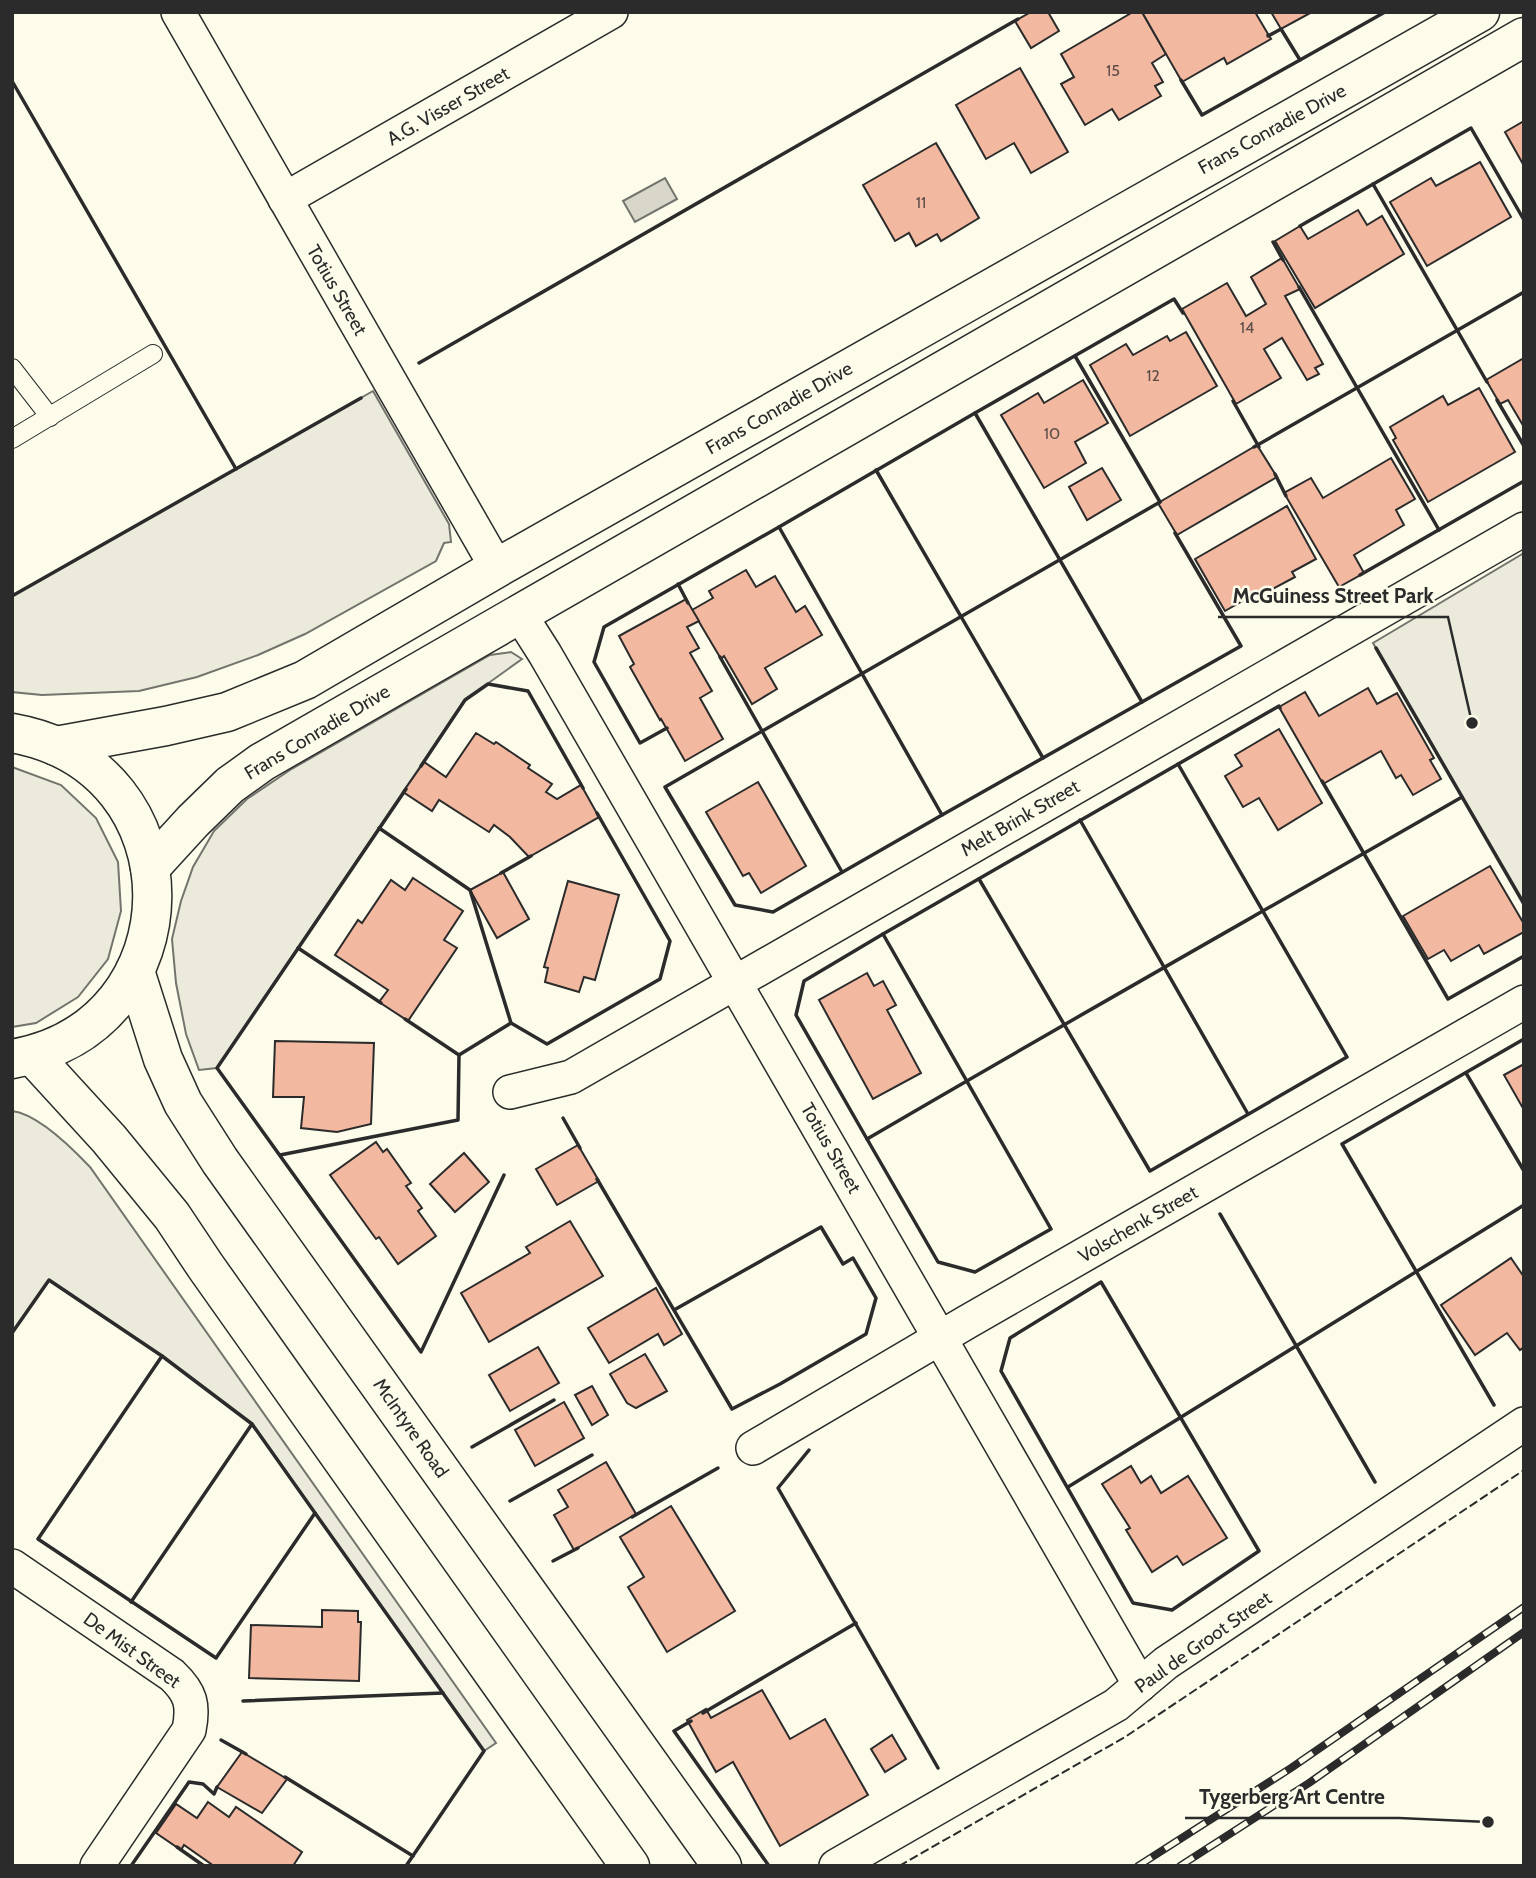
<svg xmlns="http://www.w3.org/2000/svg" width="1536" height="1878" font-family="Cabin,sans-serif">
	<style>
		.green { fill: #ecebdb; stroke: #74746e; stroke-width: 2 }
		.water { fill: #d8d7c9; stroke: #74746e; stroke-width: 2 }
		.building { fill: #f2b8a0; stroke: #2b2b2b; stroke-width: 2 }
		.lines { fill: none; stroke-linecap: round; stroke-linejoin: round }
		.lane-casing { stroke: #2b2b2b; stroke-width: 20 }
		.street-casing { stroke: #2b2b2b; stroke-width: 36 }
		.secondary-casing { stroke: #2b2b2b; stroke-width: 41 }
		.lane { stroke: #fdfbea; stroke-width: 18 }
		.street { stroke: #fdfbea; stroke-width: 33 }
		.secondary { stroke: #fdfbea; stroke-width: 38 }
		.rail-casing { stroke: #2b2b2b; stroke-width: 8 }
		.rail { stroke: #fdfbea; stroke-width: 5; stroke-dasharray: 16; stroke-linecap: butt }
		.fence { stroke: #2b2b2b; stroke-width: 2; stroke-dasharray: 9 3.5; stroke-linecap: butt }
		.wall { stroke: #2b2b2b; stroke-width: 3.5 }
		.labels { text-anchor: middle; dominant-baseline: central; stroke-width: 5; stroke-linejoin: round; paint-order: stroke }
		.number-label { font-size: 16px; fill: #5d4e48 }
		.street-label { font-size: 19px; fill: #2b2b2b; stroke: #fdfbea }
		.leader { fill: none; stroke: #2b2b2b; stroke-width: 2.5 }
		.callout-dot { fill: #2b2b2b; stroke: #fdfbea; stroke-width: 2.5 }
		.callout-label { font-size: 21px; text-anchor: middle; font-weight: bold; fill: #2b2b2b; stroke: #fdfbea; stroke-width: 5; stroke-linejoin: round; paint-order: stroke }
	</style>
	<rect width="100%" height="100%" fill="#fdfbea"/>
	<!-- green -->
	<g class="green">
		<path d="M373 391 449 524 451 542 444 543 436 561 305 634 258 655 197 677 139 691 42 695 12 692V596Z"/>
		<path d="M1524 553V904L1373 643Z"/>
		<path d="M511 652 522 659 465 700 217 1068 199 1070 186 1034 176 983 172 939 181 901 193 867 214 831 247 799 290 770 490 655Z"/>
		<path d="M12 767 61 785 96 818 118 862 121 911 108 959 78 997 36 1023 12 1027Z"/>
		<path d="M12 1111C38 1114 72 1148 90 1167L496 1743 484 1751 252 1424 162 1356 49 1280 12 1333Z"/>
	</g>
	<!-- water -->
	<path class="water" d="M665 178 677 199 635 222 623 201Z"/>
	<!-- building -->
	<g class="building">
		<path d="M1031 12H1048L1059 31 1031 48 1015 21Z"/>
		<path d="M1133 12H1142L1166 54 1152 63 1163 82 1155 86 1161 96 1119 120 1112 109 1085 125 1061 84 1074 77 1061 54Z"/>
		<path d="M1142 12H1255L1271 39 1227 64 1224 58 1182 82Z"/>
		<path d="M1271 12H1312L1281 29Z"/>
		<path d="M1020 68 1068 152 1031 173 1014 143 986 159 956 105Z"/>
		<path d="M1524 121V166L1505 132Z"/>
		<path d="M936 143 979 218 941 241 937 234 916 246 909 233 895 241 863 185Z"/>
		<path d="M1480 162 1511 217 1427 266 1390 202 1431 178 1436 186Z"/>
		<path d="M1358 210 1367 225 1382 216 1404 254 1315 308 1275 241 1300 226 1308 239Z"/>
		<path d="M1282 258 1300 289 1285 296 1323 364 1315 368 1319 374 1307 380 1282 338 1264 349 1281 378 1236 404 1182 309 1227 283 1246 316 1266 304 1251 277Z"/>
		<path d="M1186 332 1217 386 1130 436 1090 365 1126 344 1133 355 1167 336 1170 341Z"/>
		<path d="M1524 358V427L1508 400 1500 404 1486 380Z"/>
		<path d="M1083 380 1108 423 1075 442 1086 463 1044 488 1001 415 1038 393 1044 403Z"/>
		<path d="M1479 388 1515 452 1428 502 1393 440 1396 438 1390 427 1443 396 1448 405Z"/>
		<path d="M1257 445 1277 477 1177 535 1158 503Z"/>
		<path d="M1391 458 1415 499 1396 510 1404 525 1354 555 1364 573 1339 587 1284 493 1311 478 1323 498Z"/>
		<path d="M1102 468 1121 500 1087 520 1069 487Z"/>
		<path d="M1287 506 1316 559 1292 572 1295 577 1269 591 1267 587 1225 611 1195 559Z"/>
		<path d="M746 570 756 587 775 576 796 612 805 606 822 635 765 668 777 689 752 704 724 656 721 659 692 610 713 598 709 591Z"/>
		<path d="M686 599 699 621 687 627 699 648 690 653 712 691 700 698 723 739 685 761 661 719 660 720 630 667 634 664 619 636Z"/>
		<path d="M1368 688 1377 704 1397 693 1434 758 1430 760 1441 779 1413 795 1401 775 1396 778 1381 751 1323 784 1279 707 1305 692 1319 716Z"/>
		<path d="M1279 729 1322 803 1278 830 1259 798 1243 807 1225 776 1242 766 1235 755Z"/>
		<path d="M476 733 494 744 496 742 530 765 528 768 552 784 546 792 557 799 581 785 599 817 529 857 510 837 494 825 489 832 439 800 432 811 403 792 424 762 446 777Z"/>
		<path d="M758 782 806 866 761 893 749 873 743 876 706 812Z"/>
		<path d="M1490 866 1524 924V932L1484 954 1479 945 1451 961 1444 950 1428 959 1403 916Z"/>
		<path d="M503 872 529 919 497 938 470 890Z"/>
		<path d="M413 878 463 911 444 940 457 948 408 1021 379 1002 388 990 335 955 358 920 362 923 391 880 405 890Z"/>
		<path d="M568 881 619 895 595 980 584 977 579 992 545 982 548 968 544 967Z"/>
		<path d="M867 973 874 986 883 981 896 1005 887 1010 921 1073 873 1099 819 1000Z"/>
		<path d="M275 1041 374 1043 371 1124 337 1132 301 1128 304 1097H273Z"/>
		<path d="M1524 1064V1110L1504 1075Z"/>
		<path d="M376 1142 383 1152 387 1149 411 1183 406 1186 422 1208 418 1211 436 1236 398 1264 379 1237 376 1239 330 1175Z"/>
		<path d="M578 1145 599 1181 557 1205 536 1169Z"/>
		<path d="M464 1153 489 1182 455 1212 430 1184Z"/>
		<path d="M570 1221 603 1276 489 1342 461 1293 530 1253 526 1247Z"/>
		<path d="M1511 1258 1524 1277V1347L1520 1350 1507 1333 1475 1355 1441 1305Z"/>
		<path d="M656 1288 682 1334 664 1345 658 1334 609 1363 588 1328Z"/>
		<path d="M538 1347 559 1383 510 1411 489 1375Z"/>
		<path d="M645 1354 667 1391 636 1408 627 1403 610 1374Z"/>
		<path d="M592 1386 608 1415 592 1425 575 1395Z"/>
		<path d="M564 1402 584 1438 535 1466 515 1430Z"/>
		<path d="M606 1462 636 1514 574 1550 554 1515 568 1507 558 1490Z"/>
		<path d="M1131 1466 1141 1483 1151 1476 1161 1493 1188 1476 1227 1538 1183 1565 1177 1556 1152 1572 1126 1530 1130 1528 1102 1484Z"/>
		<path d="M671 1506 735 1611 667 1652 628 1587 644 1577 620 1537Z"/>
		<path d="M322 1610 358 1611V1622H361L359 1681 249 1678 251 1625 322 1627Z"/>
		<path d="M762 1690 790 1739 825 1719 868 1795 780 1846 733 1762 716 1772 687 1720 706 1709 711 1718Z"/>
		<path d="M892 1735 906 1759 885 1772 871 1749Z"/>
		<path d="M242 1752 287 1779 262 1813 217 1787Z"/>
		<path d="M208 1802 229 1817 236 1807 302 1852 293 1866H214L184 1845 181 1850 156 1833 176 1804 197 1818Z"/>
	</g>
	<g class="lines">
		<defs>
			<g id="lane">
				<path d="M12 368 50 417"/>
				<path d="M12 439 153 354"/>
			</g>
			<g id="street">
				<path d="M178 12 497 568"/>
				<path d="M285 199 611 12"/>
				<path d="M519 613 545 654 1140 1685"/>
				<path d="M510 1092 571 1077 1524 529"/>
				<path d="M753 1448 967 1322 1524 1002"/>
				<path d="M12 1566 172 1675C191 1693 194 1705 189 1730L97 1866"/>
				<path d="M836 1866 1116 1705 1166 1663 1524 1424"/>
			</g>
			<g id="secondary">
				<path d="M12 733C200 766 198 1027 12 1059"/>
				<path d="M56 746 166 726 227 712 305 680 497 568 1480 12"/>
				<path d="M150 868 193 821 230 785 262 762 1524 37"/>
				<path d="M135 971 163 1059 183 1103 220 1161 722 1866"/>
				<path d="M33 1056 109 1139 172 1216 206 1267 630 1866"/>
			</g>
		</defs>
		<!-- lane casing -->
		<use href="#lane" class="lane-casing"/>
		<!-- street casing -->
		<use href="#street" class="street-casing"/>
		<!-- secondary casing -->
		<use href="#secondary" class="secondary-casing"/>
		<!-- lane -->
		<use href="#lane" class="lane"/>
		<!-- street -->
		<use href="#street" class="street"/>
		<!-- secondary -->
		<use href="#secondary" class="secondary"/>
		<defs>
			<g id="rail">
				<path d="M1138 1866 1291 1768 1524 1607"/>
				<path d="M1180 1866 1309 1783 1524 1632"/>
			</g>
		</defs>
		<!-- rail casing -->
		<use href="#rail" class="rail-casing"/>
		<!-- rail -->
		<use href="#rail" class="rail"/>
		<!-- fence -->
		<path class="fence" d="M899 1866 1125 1737 1524 1470"/>
		<!-- wall -->
		<g class="wall">
			<path d="M1268 35V36L1281 29 1300 60 1385 12"/>
			<path d="M1181 80 1202 115 1300 60"/>
			<path d="M12 81 236 469"/>
			<path d="M1373 184 1487 382"/>
			<path d="M1300 226 1471 128 1524 220"/>
			<path d="M1273 242 1283 260"/>
			<path d="M1299 287 1439 530"/>
			<path d="M1075 356 1160 502"/>
			<path d="M419 363 1018 19"/>
			<path d="M1497 400 1524 446"/>
			<path d="M1233 401 1259 447"/>
			<path d="M975 413 779 527 942 815 1241 646 1175 533"/>
			<path d="M1254 447 1524 292"/>
			<path d="M876 470 1043 758"/>
			<path d="M1275 474 1286 496"/>
			<path d="M1360 575 1524 481"/>
			<path d="M678 584 688 603"/>
			<path d="M12 596 361 398"/>
			<path d="M1376 648 1524 904"/>
			<path d="M720 657 842 872"/>
			<path d="M1142 702 975 413 1174 299 1183 313"/>
			<path d="M1280 708 1279 706 883 934 1051 1229 975 1272 938 1262 867 1139C1065 1023 1264 911 1462 797"/>
			<path d="M667 728 640 743 594 662 604 627 779 527"/>
			<path d="M421 766 465 700 488 684 528 691 583 788"/>
			<path d="M1322 781 1448 999 1524 956"/>
			<path d="M406 789 217 1068 421 1352 504 1175"/>
			<path d="M942 815 773 912 735 905 665 787 1160 502"/>
			<path d="M1080 820 1248 1114"/>
			<path d="M379 828 470 890 511 1023 547 1044 660 979 670 941 597 813"/>
			<path d="M501 873 531 856"/>
			<path d="M979 879 1150 1171 1347 1057 1178 764"/>
			<path d="M298 948 381 1003"/>
			<path d="M459 1055 511 1023"/>
			<path d="M1466 1073 1524 1171"/>
			<path d="M563 1118 580 1148"/>
			<path d="M867 1139 796 1015 804 981 883 934"/>
			<path d="M280 1155 458 1120 459 1055 405 1019"/>
			<path d="M597 1179 732 1409 780 1384 866 1334 876 1298 853 1258 843 1264 821 1227 674 1310"/>
			<path d="M1220 1214 1375 1482"/>
			<path d="M1101 1282 1259 1551 1172 1610 1133 1603 1001 1371 1010 1338Z"/>
			<path d="M12 1333 49 1280 162 1356 38 1539 216 1658 315 1513 484 1751 406 1866"/>
			<path d="M162 1356 252 1424 315 1513"/>
			<path d="M1494 1405 1342 1144 1524 1039"/>
			<path d="M472 1447 554 1400"/>
			<path d="M809 1450 778 1488 938 1768"/>
			<path d="M1068 1487 1524 1205"/>
			<path d="M510 1501 592 1455"/>
			<path d="M632 1517 718 1468"/>
			<path d="M553 1561 578 1548"/>
			<path d="M131 1602 252 1424"/>
			<path d="M243 1701 443 1693"/>
			<path d="M703 1713 856 1623"/>
			<path d="M691 1721 674 1731 769 1866"/>
			<path d="M221 1740 246 1754"/>
			<path d="M285 1777 413 1856"/>
			<path d="M177 1847 204 1866"/>
			<path d="M131 1866 189 1782 203 1784 214 1794 217 1787"/>
		</g>
	</g>
	<g class="labels">
		<!-- number labels -->
		<g class="number-label">
			<text x="1113" y="70">15</text>
			<text x="921" y="202">11</text>
			<text x="1247" y="327">14</text>
			<text x="1153" y="375">12</text>
			<text x="1052" y="433">10</text>
		</g>
		<!-- street labels -->
		<g class="street-label">
			<text transform="translate(448 106) rotate(-30)">A.G. Visser Street</text>
			<text transform="translate(1272 129) rotate(-29)">Frans Conradie Drive</text>
			<text transform="translate(337 290) rotate(60)">Totius Street</text>
			<text transform="translate(779 408) rotate(-30)">Frans Conradie Drive</text>
			<text transform="translate(317 732) rotate(-31)">Frans Conradie Drive</text>
			<text transform="translate(1020 818) rotate(-30)">Melt Brink Street</text>
			<text transform="translate(831 1148) rotate(60)">Totius Street</text>
			<text transform="translate(1138 1224) rotate(-30)">Volschenk Street</text>
			<text transform="translate(411 1428) rotate(55)">McIntyre Road</text>
			<text transform="translate(1203 1642) rotate(-35)">Paul de Groot Street</text>
			<text transform="translate(132 1650) rotate(36)">De Mist Street</text>
		</g>
	</g>
	<!-- callouts -->
	<path class="leader" d="M1472 723L1448 617H1218M1488 1822L1399 1818H1185"/>
	<g class="callout-dot">
		<circle cx="1472" cy="723" r="7"/>
		<circle cx="1488" cy="1822" r="7"/>
	</g>
	<g class="callout-label">
		<text x="1333" y="603">McGuiness Street Park</text>
		<text x="1292" y="1804">Tygerberg Art Centre</text>
	</g>
	<!-- border -->
	<rect width="1536" height="1878" fill="none" stroke="#2b2b2b" stroke-width="28"/>
</svg>
